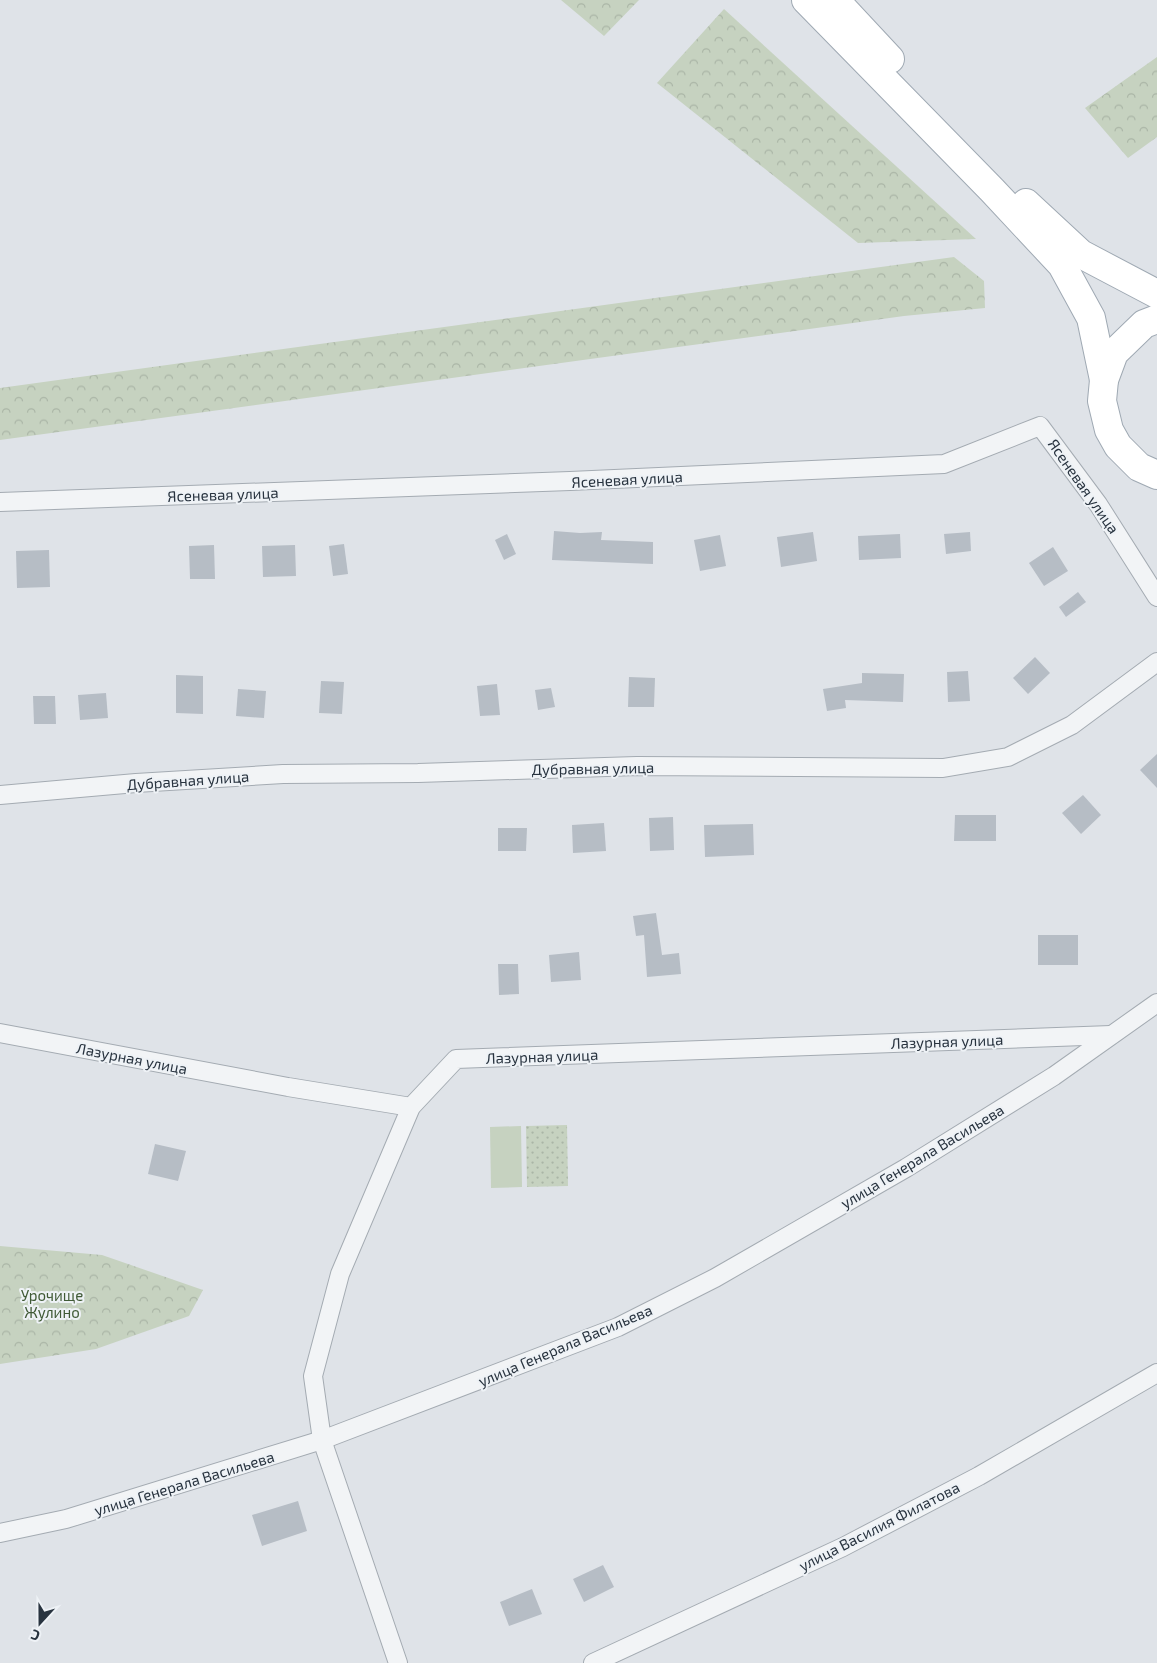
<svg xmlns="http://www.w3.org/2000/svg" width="1157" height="1663" font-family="'Exo 2',sans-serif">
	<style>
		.green { fill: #c6d2c0 }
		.forest { fill: url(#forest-crowns) }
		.park { fill: url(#park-dots) }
		.building { fill: #b6bdc5 }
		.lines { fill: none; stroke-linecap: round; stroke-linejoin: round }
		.minor-casing { stroke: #a4abb2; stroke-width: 20 }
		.primary-casing { stroke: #9fa9b3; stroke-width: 30 }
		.minor { stroke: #f2f4f6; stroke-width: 18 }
		.primary { stroke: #fff; stroke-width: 28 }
		.labels { text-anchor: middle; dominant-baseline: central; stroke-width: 4; stroke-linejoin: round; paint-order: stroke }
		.street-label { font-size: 15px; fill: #28333f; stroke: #eef2f6 }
		.park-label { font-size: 15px; fill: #405a36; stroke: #eef2f6 }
	</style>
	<defs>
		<pattern id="forest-crowns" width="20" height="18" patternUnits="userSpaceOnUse" patternTransform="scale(1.25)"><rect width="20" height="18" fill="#c6d2c0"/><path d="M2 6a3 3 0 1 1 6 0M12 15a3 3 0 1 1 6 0" fill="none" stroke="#aab5a6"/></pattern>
		<pattern id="park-dots" width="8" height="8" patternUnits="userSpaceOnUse" patternTransform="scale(1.25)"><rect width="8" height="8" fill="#c6d2c0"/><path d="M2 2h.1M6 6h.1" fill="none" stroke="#aab5a6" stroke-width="1.8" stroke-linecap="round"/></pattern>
	</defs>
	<rect width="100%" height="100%" fill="#dfe3e8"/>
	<!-- green -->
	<path class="green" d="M521 1126 522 1187 491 1188 490 1127Z"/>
	<!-- forest -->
	<g class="forest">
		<path d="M561 0H639L604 36Z"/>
		<path d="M724 9 976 239 858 243 657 83Z"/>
		<path d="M1157 57V137L1128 158 1085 108Z"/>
		<path d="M954 257 984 281 985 308 904 316 0 440V388Z"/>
		<path d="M0 1246 102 1255 203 1290 189 1316 96 1349 0 1364Z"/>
	</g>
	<!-- park -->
	<path class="park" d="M567 1125 568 1186 527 1187 526 1126Z"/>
	<!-- building -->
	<g class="building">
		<path d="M554 531 580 533 602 532 601 540 653 542V564L552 560Z"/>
		<path d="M813 532 817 561 781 567 777 537Z"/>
		<path d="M970 532 971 551 946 554 944 534Z"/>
		<path d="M507 534 516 554 504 560 495 540Z"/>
		<path d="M900 534 901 558 859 560 858 536Z"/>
		<path d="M720 535 726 566 700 571 694 540Z"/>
		<path d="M344 544 348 574 333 576 329 546Z"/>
		<path d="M214 545 215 579H190L189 546Z"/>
		<path d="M295 545 296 576 263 577 262 546Z"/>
		<path d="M1053 547 1068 571 1044 586 1029 563Z"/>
		<path d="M49 550 50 587 17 588 16 551Z"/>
		<path d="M1078 592 1086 602 1066 617 1059 607Z"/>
		<path d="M1035 657 1050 673 1028 694 1013 678Z"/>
		<path d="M968 671 970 701 948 702 947 672Z"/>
		<path d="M862 673 904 674 903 702 845 700 846 708 827 711 823 689 862 683Z"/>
		<path d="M176 675 203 676V714L176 713Z"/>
		<path d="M629 677 655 678 654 707H628Z"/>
		<path d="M321 681 344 682 342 714 319 713Z"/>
		<path d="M497 684 500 715 480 716 477 686Z"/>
		<path d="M551 688 555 707 538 710 535 690Z"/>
		<path d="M238 689 266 691 264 718 236 716Z"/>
		<path d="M106 693 108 718 80 720 78 695Z"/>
		<path d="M33 696H55L56 724H34Z"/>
		<path d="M1157 754V788L1140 770Z"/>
		<path d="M1083 795 1101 815 1081 834 1062 813Z"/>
		<path d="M955 815H996V841H954Z"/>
		<path d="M673 817 674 850 650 851 649 818Z"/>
		<path d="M604 823 606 851 573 853 572 825Z"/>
		<path d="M753 824 754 855 705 857 704 825Z"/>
		<path d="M498 828H527L526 851H498Z"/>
		<path d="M656 913 662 955 679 953 681 974 647 977 644 935 636 936 633 916Z"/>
		<rect x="1038" y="935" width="40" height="30"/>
		<path d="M579 952 581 980 551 982 549 955Z"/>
		<path d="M498 964H518L519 994 499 995Z"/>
		<path d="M155 1144 186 1151 178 1181 148 1174Z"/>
		<path d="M298 1501 307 1531 262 1546 252 1515Z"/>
		<path d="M603 1565 614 1587 584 1602 573 1579Z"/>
		<path d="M532 1589 542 1614 509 1626 500 1602Z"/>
	</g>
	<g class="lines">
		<defs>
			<g id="minor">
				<path d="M0 502 570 481 944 464 1040 426 1098 504 1157 597"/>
				<path d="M0 795 136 783 283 774 418 773 637 766 943 768 1008 757 1072 725 1157 662"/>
				<path d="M0 1033 288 1087 411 1107"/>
				<path d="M0 1533 66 1519 322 1440 618 1327 715 1278 906 1168 1054 1076 1157 1003"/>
				<path d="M398 1663 322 1440 313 1376 340 1274 411 1107 456 1059 1111 1035"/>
				<path d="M593 1663 843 1547 979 1476 1157 1373"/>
			</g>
			<g id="primary">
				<path d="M806 0 992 190 1062 265 1091 318 1104 380"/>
				<path d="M835 0 890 59"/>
				<path d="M1026 203 1081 254 1157 294"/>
				<path d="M1157 319 1144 324 1114 353 1104 380 1102 401 1109 430 1118 446 1139 467 1157 475"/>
			</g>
		</defs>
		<!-- minor casing -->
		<use href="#minor" class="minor-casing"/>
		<!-- primary casing -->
		<use href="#primary" class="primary-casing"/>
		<!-- minor -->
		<use href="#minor" class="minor"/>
		<!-- primary -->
		<use href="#primary" class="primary"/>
	</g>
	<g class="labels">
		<!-- street labels -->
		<g class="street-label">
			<text transform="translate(627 479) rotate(-3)">Ясеневая улица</text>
			<text transform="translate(1084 486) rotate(55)">Ясеневая улица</text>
			<text transform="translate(223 494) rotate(-2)">Ясеневая улица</text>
			<text transform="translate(593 768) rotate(-1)">Дубравная улица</text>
			<text transform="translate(188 780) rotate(-4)">Дубравная улица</text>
			<text transform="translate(947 1041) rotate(-2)">Лазурная улица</text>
			<text transform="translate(542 1056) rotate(-2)">Лазурная улица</text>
			<text transform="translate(132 1058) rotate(11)">Лазурная улица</text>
			<text transform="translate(922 1156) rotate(-31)">улица Генерала Васильева</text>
			<text transform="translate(565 1345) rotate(-23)">улица Генерала Васильева</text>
			<text transform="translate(184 1483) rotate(-17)">улица Генерала Васильева</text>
			<text transform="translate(879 1526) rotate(-27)">улица Василия Филатова</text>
		</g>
		<!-- park labels -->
		<g class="park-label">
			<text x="52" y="1295">Урочище<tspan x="52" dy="17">Жулино</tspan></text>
		</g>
	</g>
	<!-- north arrow -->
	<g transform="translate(40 1623) rotate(201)" stroke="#eef2f6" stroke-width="4" paint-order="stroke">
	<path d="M0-4L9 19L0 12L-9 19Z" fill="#28333f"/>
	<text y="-8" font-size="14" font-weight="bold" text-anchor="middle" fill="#28333f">С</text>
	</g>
</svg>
